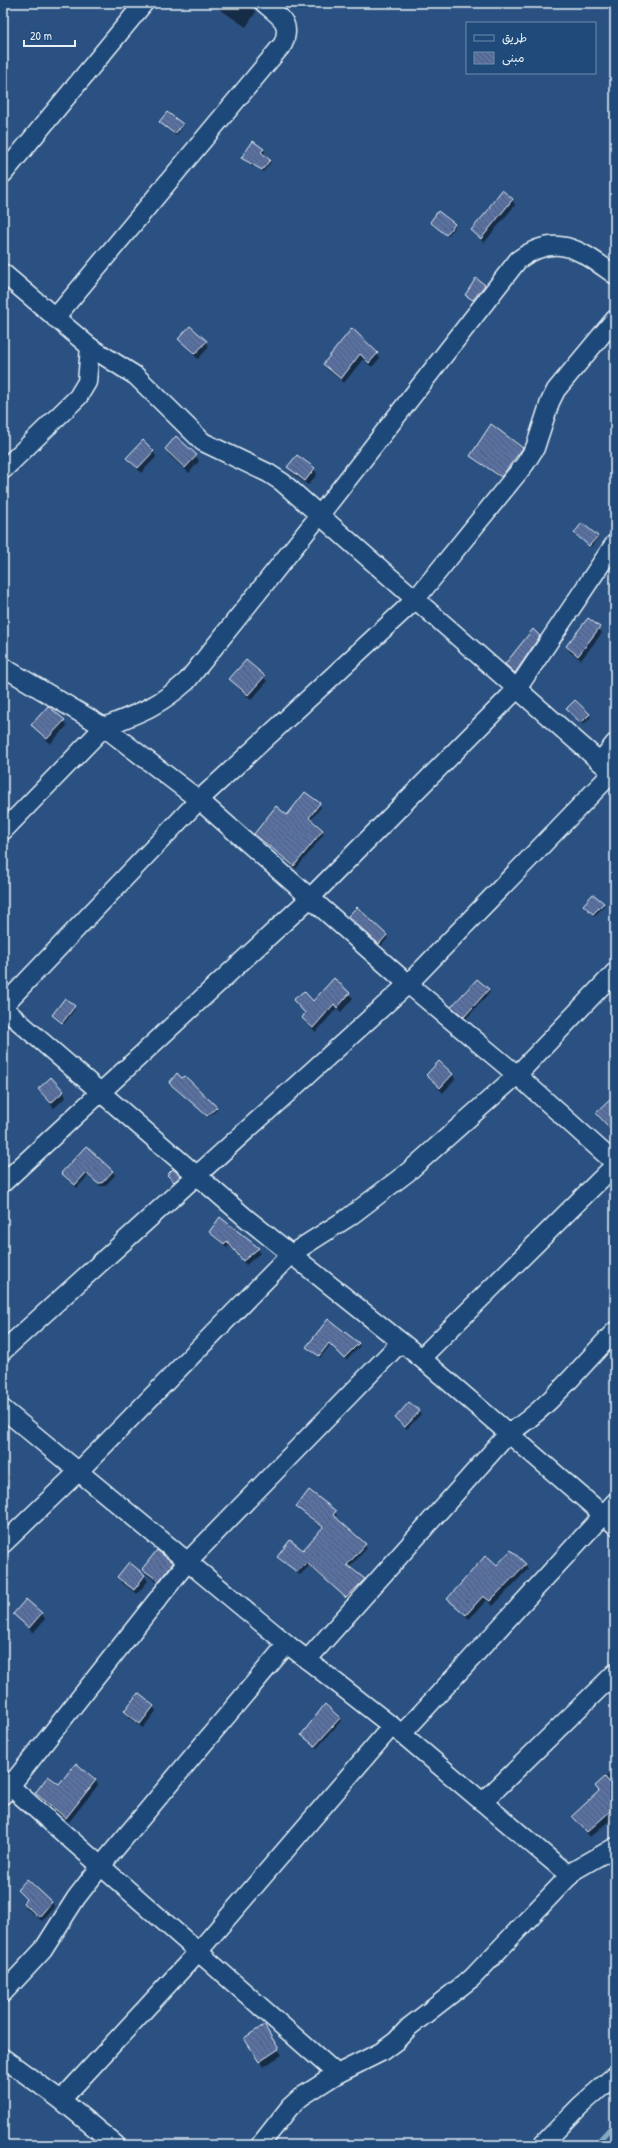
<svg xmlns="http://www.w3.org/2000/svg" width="618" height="2148" font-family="'Patrick Hand','Playpen Sans Arabic',sans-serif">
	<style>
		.shadow { fill: #0007 }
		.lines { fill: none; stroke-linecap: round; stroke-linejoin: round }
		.stream { stroke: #84aac1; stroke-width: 5 }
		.building { fill: url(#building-back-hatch); stroke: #e8f1f8 }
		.minor-casing { stroke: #e8f1f8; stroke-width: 21 }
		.minor { stroke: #1f4a7a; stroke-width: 18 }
	</style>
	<defs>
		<pattern id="building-back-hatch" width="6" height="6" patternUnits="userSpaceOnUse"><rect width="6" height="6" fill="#5a71a1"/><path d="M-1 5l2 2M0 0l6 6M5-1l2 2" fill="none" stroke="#505c76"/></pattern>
	</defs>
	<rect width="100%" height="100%" fill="#2a5181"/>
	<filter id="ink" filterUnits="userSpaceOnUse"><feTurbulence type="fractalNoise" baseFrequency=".025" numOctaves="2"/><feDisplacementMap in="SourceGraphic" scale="8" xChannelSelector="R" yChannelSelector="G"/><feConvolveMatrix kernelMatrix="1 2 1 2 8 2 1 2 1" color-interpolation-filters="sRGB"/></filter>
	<g filter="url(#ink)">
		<!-- shadow -->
		<g class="shadow">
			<path d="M218 3H246L256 12 246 27 218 8Z"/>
			<path d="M161 122 182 125 183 127 176 136Z"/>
			<path d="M263 149 265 152 263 155 271 162 263 172 255 165 253 167 242 158Z"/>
			<path d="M512 199 515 205 484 243 472 230Z"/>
			<path d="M431 222 454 224 455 227 448 236Z"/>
			<path d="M476 280 486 288 475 302 466 295Z"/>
			<path d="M352 330 380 358 372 367 363 359 344 383 327 369 324 365Z"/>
			<path d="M179 339 206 341 209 347 198 359Z"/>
			<path d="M166 449 196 456 199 461 189 473 169 455Z"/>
			<path d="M522 449 523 451 502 479 471 456Z"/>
			<path d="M153 451 156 457 141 473 128 458Z"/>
			<path d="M289 467 314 469 317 474 308 485 292 473Z"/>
			<path d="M575 533 597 536 598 538 591 547Z"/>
			<path d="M599 628 602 633 581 660 570 652 567 646Z"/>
			<path d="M539 636 542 641 518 677 506 664Z"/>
			<path d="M264 677 267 682 251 700 234 684 230 679Z"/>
			<path d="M567 709 589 715 591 717 583 725Z"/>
			<path d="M64 721 67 726 50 744 32 725Z"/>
			<path d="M305 793 321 807 310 821 324 834 296 869 255 834 287 816Z"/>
			<path d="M603 904 604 906 595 916 584 905Z"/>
			<path d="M357 909 387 936 388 938 381 946 351 919 350 917Z"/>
			<path d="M334 979 353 998 341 1012 337 1008 316 1032 306 1023 303 1018 306 1014 297 1005 313 1003Z"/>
			<path d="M488 989 490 992 466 1019 454 1009Z"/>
			<path d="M74 1007 75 1009 64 1024 53 1015Z"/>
			<path d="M452 1074 455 1079 443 1093 427 1076Z"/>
			<path d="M171 1085 216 1108 217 1110 208 1117Z"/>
			<path d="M39 1089 63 1092 66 1097 54 1108Z"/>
			<path d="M112 1171 115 1175 105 1186H100L88 1176 77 1188 63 1173Z"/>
			<path d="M180 1176 181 1178 176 1183 170 1178Z"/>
			<path d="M220 1219 258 1249 260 1253 246 1265 229 1245 227 1248 210 1232Z"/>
			<path d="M328 1320 360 1346 346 1360 331 1344 320 1358 307 1347Z"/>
			<path d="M409 1403 421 1414 407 1429 396 1418Z"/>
			<path d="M3 1469 10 1478 3 1485Z"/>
			<path d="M297 1507 335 1512 337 1516 335 1518 367 1548 349 1568 366 1583 349 1601 309 1566 300 1575 278 1557 303 1551 323 1529Z"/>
			<path d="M129 1564 145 1576 148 1581 137 1594 122 1583 119 1577Z"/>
			<path d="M172 1564 175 1569 162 1586 146 1574 143 1569Z"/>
			<path d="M525 1564 528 1569 493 1606 487 1600 469 1619 449 1599 497 1566Z"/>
			<path d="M26 1601 42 1614 45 1619 33 1633 15 1614Z"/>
			<path d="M153 1706 156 1711 143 1728 128 1717 125 1711Z"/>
			<path d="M339 1719 341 1721 317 1748 302 1735Z"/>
			<path d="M76 1765 96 1781 98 1785 69 1822 38 1798 36 1793 59 1785Z"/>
			<path d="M615 1769V1816L590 1837 573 1816 599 1792 596 1786Z"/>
			<path d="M18 1890 52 1902 54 1907 42 1921 26 1908 24 1903 26 1900Z"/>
			<path d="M264 2027 282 2055 263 2067 246 2038Z"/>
		</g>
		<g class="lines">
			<!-- stream -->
			<path class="stream" d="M595 2145 615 2123"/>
		</g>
		<!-- building -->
		<g class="building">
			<path d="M167 112 183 124 175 134 159 122Z"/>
			<path d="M253 141 264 149 261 152 270 160 262 170 241 158Z"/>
			<path d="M502 190 513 199 481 239 471 230 490 208 489 207Z"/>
			<path d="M438 211 455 224 446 235 430 222Z"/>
			<path d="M476 278 485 285 473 300 465 295Z"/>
			<path d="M190 326 207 341 195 354 178 339Z"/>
			<path d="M352 328 378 353 369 363 360 354 341 379 323 364Z"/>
			<path d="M491 424 523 448 501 477 470 456Z"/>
			<path d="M176 436 197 455 185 468 165 449Z"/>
			<path d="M143 440 154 451 138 468 126 458Z"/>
			<path d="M297 455 315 468 305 481 287 467Z"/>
			<path d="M582 523 598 536 589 546 574 533Z"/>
			<path d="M588 618 600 627 578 656 566 646Z"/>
			<path d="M533 629 540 636 515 673 505 664Z"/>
			<path d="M246 660 265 676 248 695 229 679Z"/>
			<path d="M575 700 590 714 581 723 566 709Z"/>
			<path d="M48 706 65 720 47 739 31 725Z"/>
			<path d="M305 792 320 803 309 818 323 830 294 866 254 834 276 806 287 815Z"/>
			<path d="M593 894 604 903 593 914 583 905Z"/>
			<path d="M357 907 387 935 379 944 348 916Z"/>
			<path d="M334 978 350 993 337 1008 334 1004 313 1028 302 1018 305 1013 293 1000 304 991 313 1001Z"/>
			<path d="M477 979 489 989 464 1017 451 1007Z"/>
			<path d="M65 998 75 1006 62 1023 52 1015Z"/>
			<path d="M439 1061 453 1074 440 1088 426 1075Z"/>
			<path d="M177 1073 182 1078 185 1076 217 1107 207 1116 198 1108 169 1083Z"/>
			<path d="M51 1077 64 1091 51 1103 38 1089Z"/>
			<path d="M615 1095V1134L596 1113Z"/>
			<path d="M86 1146 113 1171 102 1183H97L86 1173 75 1185 61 1173Z"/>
			<path d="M173 1169 181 1176 174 1182 167 1175Z"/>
			<path d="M220 1217 259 1248 243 1261 227 1241 224 1244 209 1232Z"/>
			<path d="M328 1319 359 1343 344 1358 329 1343 319 1356 306 1347Z"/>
			<path d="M409 1402 420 1411 405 1427 395 1418Z"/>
			<path d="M309 1490 336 1511 333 1515 366 1544 347 1565 365 1579 346 1598 307 1563 297 1572 277 1557 290 1540 303 1550 323 1527 296 1507Z"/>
			<path d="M157 1550 173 1563 159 1581 142 1569Z"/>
			<path d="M511 1550 526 1564 490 1601 483 1596 466 1615 447 1599 486 1555 497 1565Z"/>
			<path d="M129 1562 145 1575 134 1590 117 1577Z"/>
			<path d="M26 1599 42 1613 29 1628 13 1614Z"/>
			<path d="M138 1693 154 1706 140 1724 124 1711Z"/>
			<path d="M325 1704 340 1718 315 1746 301 1735Z"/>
			<path d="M76 1763 96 1780 66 1818 35 1793 48 1776 59 1784Z"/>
			<path d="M605 1777 615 1789V1807L587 1832 572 1816 599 1791 595 1786Z"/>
			<path d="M27 1879 52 1902 39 1917 23 1903 26 1899 17 1890Z"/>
			<path d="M264 2025 279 2049 259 2062 244 2038Z"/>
		</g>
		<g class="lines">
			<defs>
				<g id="minor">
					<path d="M3 174 144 3"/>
					<path d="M3 273 90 347 136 376 203 442 268 473 282 482 615 775"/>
					<path d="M55 318 283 44C292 22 280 17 264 3"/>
					<path d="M3 470 78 397 87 382 90 347"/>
					<path d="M3 667 104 727C139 713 158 707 187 681L319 516 518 260C557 231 581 251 615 275"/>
					<path d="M600 762 615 743"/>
					<path d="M3 831 104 727 199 800 408 984 517 1075 615 1163"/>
					<path d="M3 1006 199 800 415 600 525 464 535 448 550 402 556 390 615 319"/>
					<path d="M3 1008 246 1218 421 1358 615 1525"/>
					<path d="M3 1183 310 898 517 689 615 543"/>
					<path d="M3 1351 408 984 612 773"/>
					<path d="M421 1358 615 1165"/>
					<path d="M3 1409 287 1644 402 1734 570 1876"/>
					<path d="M3 1544 78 1472 291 1254 349 1217 408 1172 517 1075 615 972"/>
					<path d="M307 1660 508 1434C549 1408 581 1366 615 1331"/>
					<path d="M402 1734 615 1502"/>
					<path d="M3 1780 337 2074"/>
					<path d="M3 1795 188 1561 401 1342"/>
					<path d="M483 1802 615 1673"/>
					<path d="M3 1993 43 1950 76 1898 100 1867 287 1644"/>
					<path d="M3 2058 61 2100 116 2145"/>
					<path d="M61 2100 198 1952 392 1726"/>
					<path d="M260 2145 290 2107 301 2097 337 2074 381 2052 396 2041 409 2027 472 1978 575 1870 615 1847"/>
					<path d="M542 2145 580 2106 615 2075"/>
				</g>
			</defs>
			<!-- minor casing -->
			<use href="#minor" class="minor-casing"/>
			<!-- minor -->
			<use href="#minor" class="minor"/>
		</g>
	</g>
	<!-- margin -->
	<rect width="618" height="2148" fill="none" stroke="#1f4a7a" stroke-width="16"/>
	<rect x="8" y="8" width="602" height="2132" fill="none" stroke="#e8f1f8" stroke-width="1.5" filter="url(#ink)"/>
	<!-- legend -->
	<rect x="466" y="22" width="130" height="52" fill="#1f4a7a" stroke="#6f8dac"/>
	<rect x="474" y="35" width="20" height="6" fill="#1f4a7a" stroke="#6f8dac"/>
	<text x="502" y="42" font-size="12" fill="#e8f1f8">طريق</text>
	<rect x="474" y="52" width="20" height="12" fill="url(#building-back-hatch)" stroke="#6f8dac"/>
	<text x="502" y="62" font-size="12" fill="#e8f1f8">مبنى</text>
	<!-- scale -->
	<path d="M24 40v6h51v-6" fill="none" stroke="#e8f1f8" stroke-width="2"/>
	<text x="30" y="40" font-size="12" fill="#e8f1f8" stroke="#1f4a7a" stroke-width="3" paint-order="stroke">20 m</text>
</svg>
